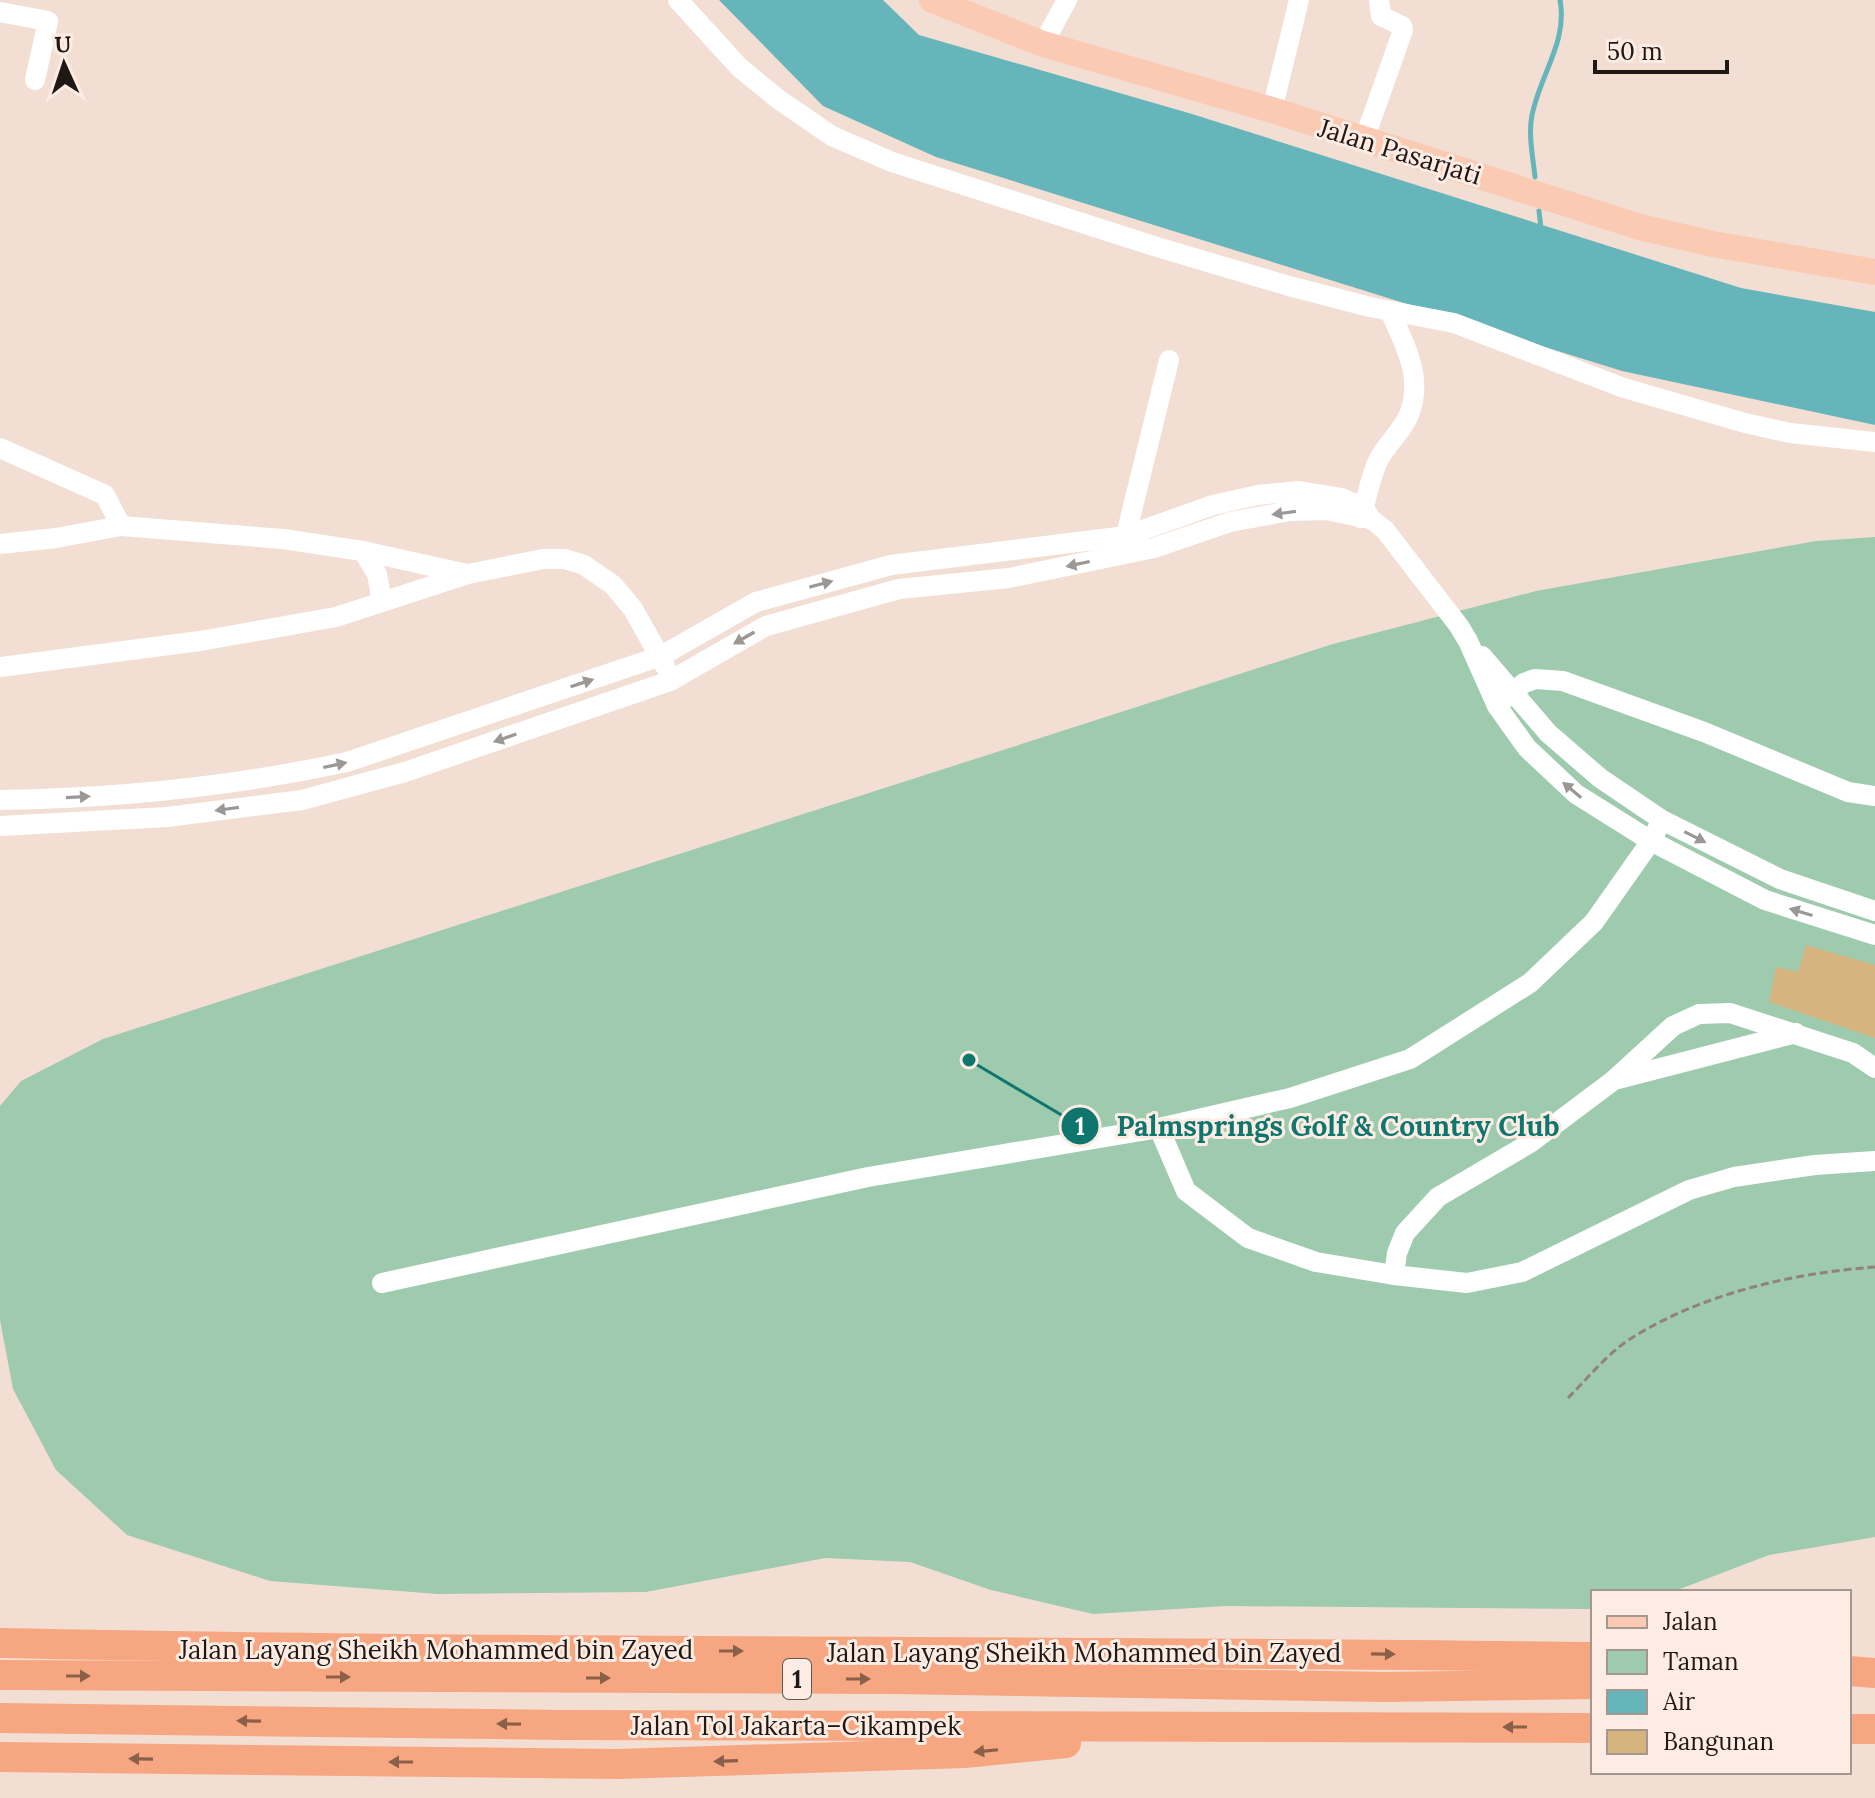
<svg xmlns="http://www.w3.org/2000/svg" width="1875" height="1798" font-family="Lora,serif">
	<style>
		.green { fill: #9ecbad }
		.water { fill: #65b5ba }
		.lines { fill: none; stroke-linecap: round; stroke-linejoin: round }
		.stream { stroke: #65b5ba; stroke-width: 5 }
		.building { fill: #d5b480 }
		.path { stroke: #91837b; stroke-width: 3; stroke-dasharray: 8 4; stroke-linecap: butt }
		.minor { stroke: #fff; stroke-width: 20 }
		.major { stroke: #facab3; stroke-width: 26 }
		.highway { stroke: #f6a781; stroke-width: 30 }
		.oneway { fill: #9a9795 }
		.oneway2 { fill: #8a604a }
		.labels { text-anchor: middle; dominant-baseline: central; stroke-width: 6; stroke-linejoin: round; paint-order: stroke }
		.shield { fill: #fdece3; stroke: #625852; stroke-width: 2 }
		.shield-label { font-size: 24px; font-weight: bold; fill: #1f1814 }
		.street-label { font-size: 26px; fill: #1f1814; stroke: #fdece3 }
		.leader { fill: none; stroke: #0f766e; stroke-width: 3 }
		.callout-dot { fill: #0f766e; stroke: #fdece3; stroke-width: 3 }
		.mark-label { font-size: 24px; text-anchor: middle; font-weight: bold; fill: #fff }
		.callout-label { font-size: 28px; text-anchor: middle; font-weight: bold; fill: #0f766e; stroke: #fdece3; stroke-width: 6; stroke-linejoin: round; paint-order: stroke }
	</style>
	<rect width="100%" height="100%" fill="#f3ded3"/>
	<!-- green -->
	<path class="green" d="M1875 537V1537L1769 1555 1672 1592H1593V1608L1589 1609 1226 1606 1093 1614 991 1590 910 1562 825 1558 646 1592 438 1594 270 1581 127 1535 56 1470 13 1389 0 1320V1106L21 1081 103 1039 1333 644 1536 591 1816 541Z"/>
	<!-- water -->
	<path class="water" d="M719 0H883L919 35 1192 114 1741 288 1875 312V425L1622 371 936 157 823 106Z"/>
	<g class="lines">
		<!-- stream -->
		<g class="stream">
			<path d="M1535 177C1533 158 1528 134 1532 115 1540 75 1568 41 1560 0"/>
			<path d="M1539 211 1541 228"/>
		</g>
	</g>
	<!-- building -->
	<path class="building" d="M1806 945 1875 965V1038L1769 1002 1776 967 1798 972Z"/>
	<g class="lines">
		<!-- path -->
		<path class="path" d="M1568 1398C1587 1379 1607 1354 1630 1339 1701 1294 1792 1273 1875 1267"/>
		<!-- minor -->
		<g class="minor">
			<path d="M678 0 739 67 778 99 832 136 892 162 1157 247 1289 286 1370 307 1454 323 1624 388 1745 423 1790 433 1875 442"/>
			<path d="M0 12 48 21 35 80"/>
			<path d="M1043 44 1067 0"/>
			<path d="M1272 110 1299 0"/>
			<path d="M1364 140 1403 30 1402 26 1381 16 1379 0"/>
			<path d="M0 448 105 495 121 526 283 539 363 551 467 574"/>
			<path d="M1360 518C1367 500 1370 476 1379 459 1388 442 1404 430 1410 412 1423 376 1404 343 1390 311"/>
			<path d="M1124 543 1169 360"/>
			<path d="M0 544 56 538 121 526"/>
			<path d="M363 551 377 574 382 602"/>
			<path d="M1482 656 1548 733 1600 778 1662 820 1780 879 1875 911"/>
			<path d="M0 667 200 641 336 617 468 574 543 559H565L584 565 613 585 633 609 665 666"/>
			<path d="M1506 698 1524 683 1535 679 1563 681 1704 732 1848 792 1875 796"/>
			<path d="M0 800C119 798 231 787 347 762L661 656 756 602 891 565 1126 536 1213 505 1258 495 1297 491 1341 498 1364 508 1371 519 1385 530 1459 626 1468 641 1497 706 1527 748 1576 794 1651 841 1765 900 1875 935"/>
			<path d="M0 826 167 817 302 800 405 772 670 681 766 626 899 589 1009 578 1154 548 1230 522 1290 511 1326 510 1370 519"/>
			<path d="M1618 1079 1796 1033"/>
			<path d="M1159 1128 1186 1191 1248 1238 1316 1262 1394 1275 1467 1283 1522 1272 1689 1190 1734 1177 1815 1165 1875 1161"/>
			<path d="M1394 1275 1397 1253 1405 1233 1438 1197 1530 1143 1614 1080 1673 1026 1699 1014 1730 1013 1853 1053 1875 1068"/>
			<path d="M382 1283 868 1177 1159 1128 1290 1098 1410 1059 1530 983 1594 922 1651 841 1662 820"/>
		</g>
		<!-- major -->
		<path class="major" d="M932 0 1043 44 1272 110 1640 227 1713 244 1875 272"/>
		<!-- highway -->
		<g class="highway">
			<path d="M0 1643C531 1654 1062 1650 1593 1657"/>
			<path d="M1849 1671 1875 1673"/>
			<path d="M0 1675 894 1679 1385 1687 1593 1684"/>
			<path d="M0 1718 561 1725 1593 1728"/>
			<path d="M1849 1729H1875"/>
			<path d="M0 1757 618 1764 965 1753 1066 1743"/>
		</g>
	</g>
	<!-- one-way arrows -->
	<defs><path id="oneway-solid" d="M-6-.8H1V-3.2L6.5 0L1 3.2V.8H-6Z" transform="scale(2)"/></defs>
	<g class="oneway">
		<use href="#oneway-solid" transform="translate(1284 513) rotate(172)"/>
		<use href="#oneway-solid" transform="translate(1078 564) rotate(168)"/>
		<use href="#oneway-solid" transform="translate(821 584) rotate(-15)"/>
		<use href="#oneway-solid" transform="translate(744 638) rotate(150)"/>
		<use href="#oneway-solid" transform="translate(582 683) rotate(-18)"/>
		<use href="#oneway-solid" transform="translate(505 738) rotate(161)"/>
		<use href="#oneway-solid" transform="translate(335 765) rotate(-12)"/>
		<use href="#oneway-solid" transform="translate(1572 790) rotate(-140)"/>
		<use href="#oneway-solid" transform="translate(78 797) rotate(-3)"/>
		<use href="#oneway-solid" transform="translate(227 809) rotate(172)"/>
		<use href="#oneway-solid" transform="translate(1695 837) rotate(27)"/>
		<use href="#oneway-solid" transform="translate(1801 912) rotate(-163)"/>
	</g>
	<g class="oneway2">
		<use href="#oneway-solid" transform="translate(731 1651)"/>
		<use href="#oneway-solid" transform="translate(1383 1654) rotate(1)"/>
		<use href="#oneway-solid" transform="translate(78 1676)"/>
		<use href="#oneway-solid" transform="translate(338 1677)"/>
		<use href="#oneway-solid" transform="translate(598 1678)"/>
		<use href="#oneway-solid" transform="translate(858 1679)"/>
		<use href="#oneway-solid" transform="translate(249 1721) rotate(-179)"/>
		<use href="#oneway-solid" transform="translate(509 1724) rotate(-179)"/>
		<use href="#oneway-solid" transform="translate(1515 1727) rotate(-180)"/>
		<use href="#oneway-solid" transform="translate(986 1751) rotate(174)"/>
		<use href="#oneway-solid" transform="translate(141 1759) rotate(-179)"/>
		<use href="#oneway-solid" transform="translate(726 1761) rotate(178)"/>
		<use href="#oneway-solid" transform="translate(401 1762) rotate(-180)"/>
	</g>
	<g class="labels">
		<!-- shield labels -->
		<rect class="shield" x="783" y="1659" width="28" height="40" rx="6"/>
		<g class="shield-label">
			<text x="797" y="1679">1</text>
		</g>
		<!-- street labels -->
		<g class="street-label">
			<text transform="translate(1400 151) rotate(17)">Jalan Pasarjati</text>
			<text x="436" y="1649">Jalan Layang Sheikh Mohammed bin Zayed</text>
			<text x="1084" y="1652">Jalan Layang Sheikh Mohammed bin Zayed</text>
			<text x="796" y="1725">Jalan Tol Jakarta–Cikampek</text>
		</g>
	</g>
	<!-- callouts -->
	<path class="leader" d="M969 1060L1080 1126"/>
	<g class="callout-dot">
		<circle cx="969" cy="1060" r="8"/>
		<circle cx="1080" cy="1126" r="20"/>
	</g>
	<g class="mark-label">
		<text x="1080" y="1135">1</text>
	</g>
	<g class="callout-label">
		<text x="1338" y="1136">Palmsprings Golf &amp; Country Club</text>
	</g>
	<!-- legend -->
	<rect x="1591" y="1590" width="260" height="184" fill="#fdece3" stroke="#a49790" stroke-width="2"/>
	<rect x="1607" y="1616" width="40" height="12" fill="#facab3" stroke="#a49790" stroke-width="2"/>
	<text x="1663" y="1630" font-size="24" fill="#1f1814">Jalan</text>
	<rect x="1607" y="1650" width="40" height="24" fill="#9ecbad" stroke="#a49790" stroke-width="2"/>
	<text x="1663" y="1670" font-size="24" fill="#1f1814">Taman</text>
	<rect x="1607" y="1690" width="40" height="24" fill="#65b5ba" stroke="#a49790" stroke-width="2"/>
	<text x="1663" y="1710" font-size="24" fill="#1f1814">Air</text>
	<rect x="1607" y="1730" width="40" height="24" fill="#d5b480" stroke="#a49790" stroke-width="2"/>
	<text x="1663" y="1750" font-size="24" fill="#1f1814">Bangunan</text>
	<!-- north arrow -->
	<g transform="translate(64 64) rotate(357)" stroke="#fdece3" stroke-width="6" paint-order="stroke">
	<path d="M0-6L14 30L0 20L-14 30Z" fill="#1f1814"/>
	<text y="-12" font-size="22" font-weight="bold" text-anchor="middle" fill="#1f1814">U</text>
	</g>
	<!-- scale -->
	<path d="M1595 60v12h132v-12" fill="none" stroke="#1f1814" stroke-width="4"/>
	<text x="1607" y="60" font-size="24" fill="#1f1814" stroke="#fdece3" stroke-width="6" paint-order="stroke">50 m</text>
</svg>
